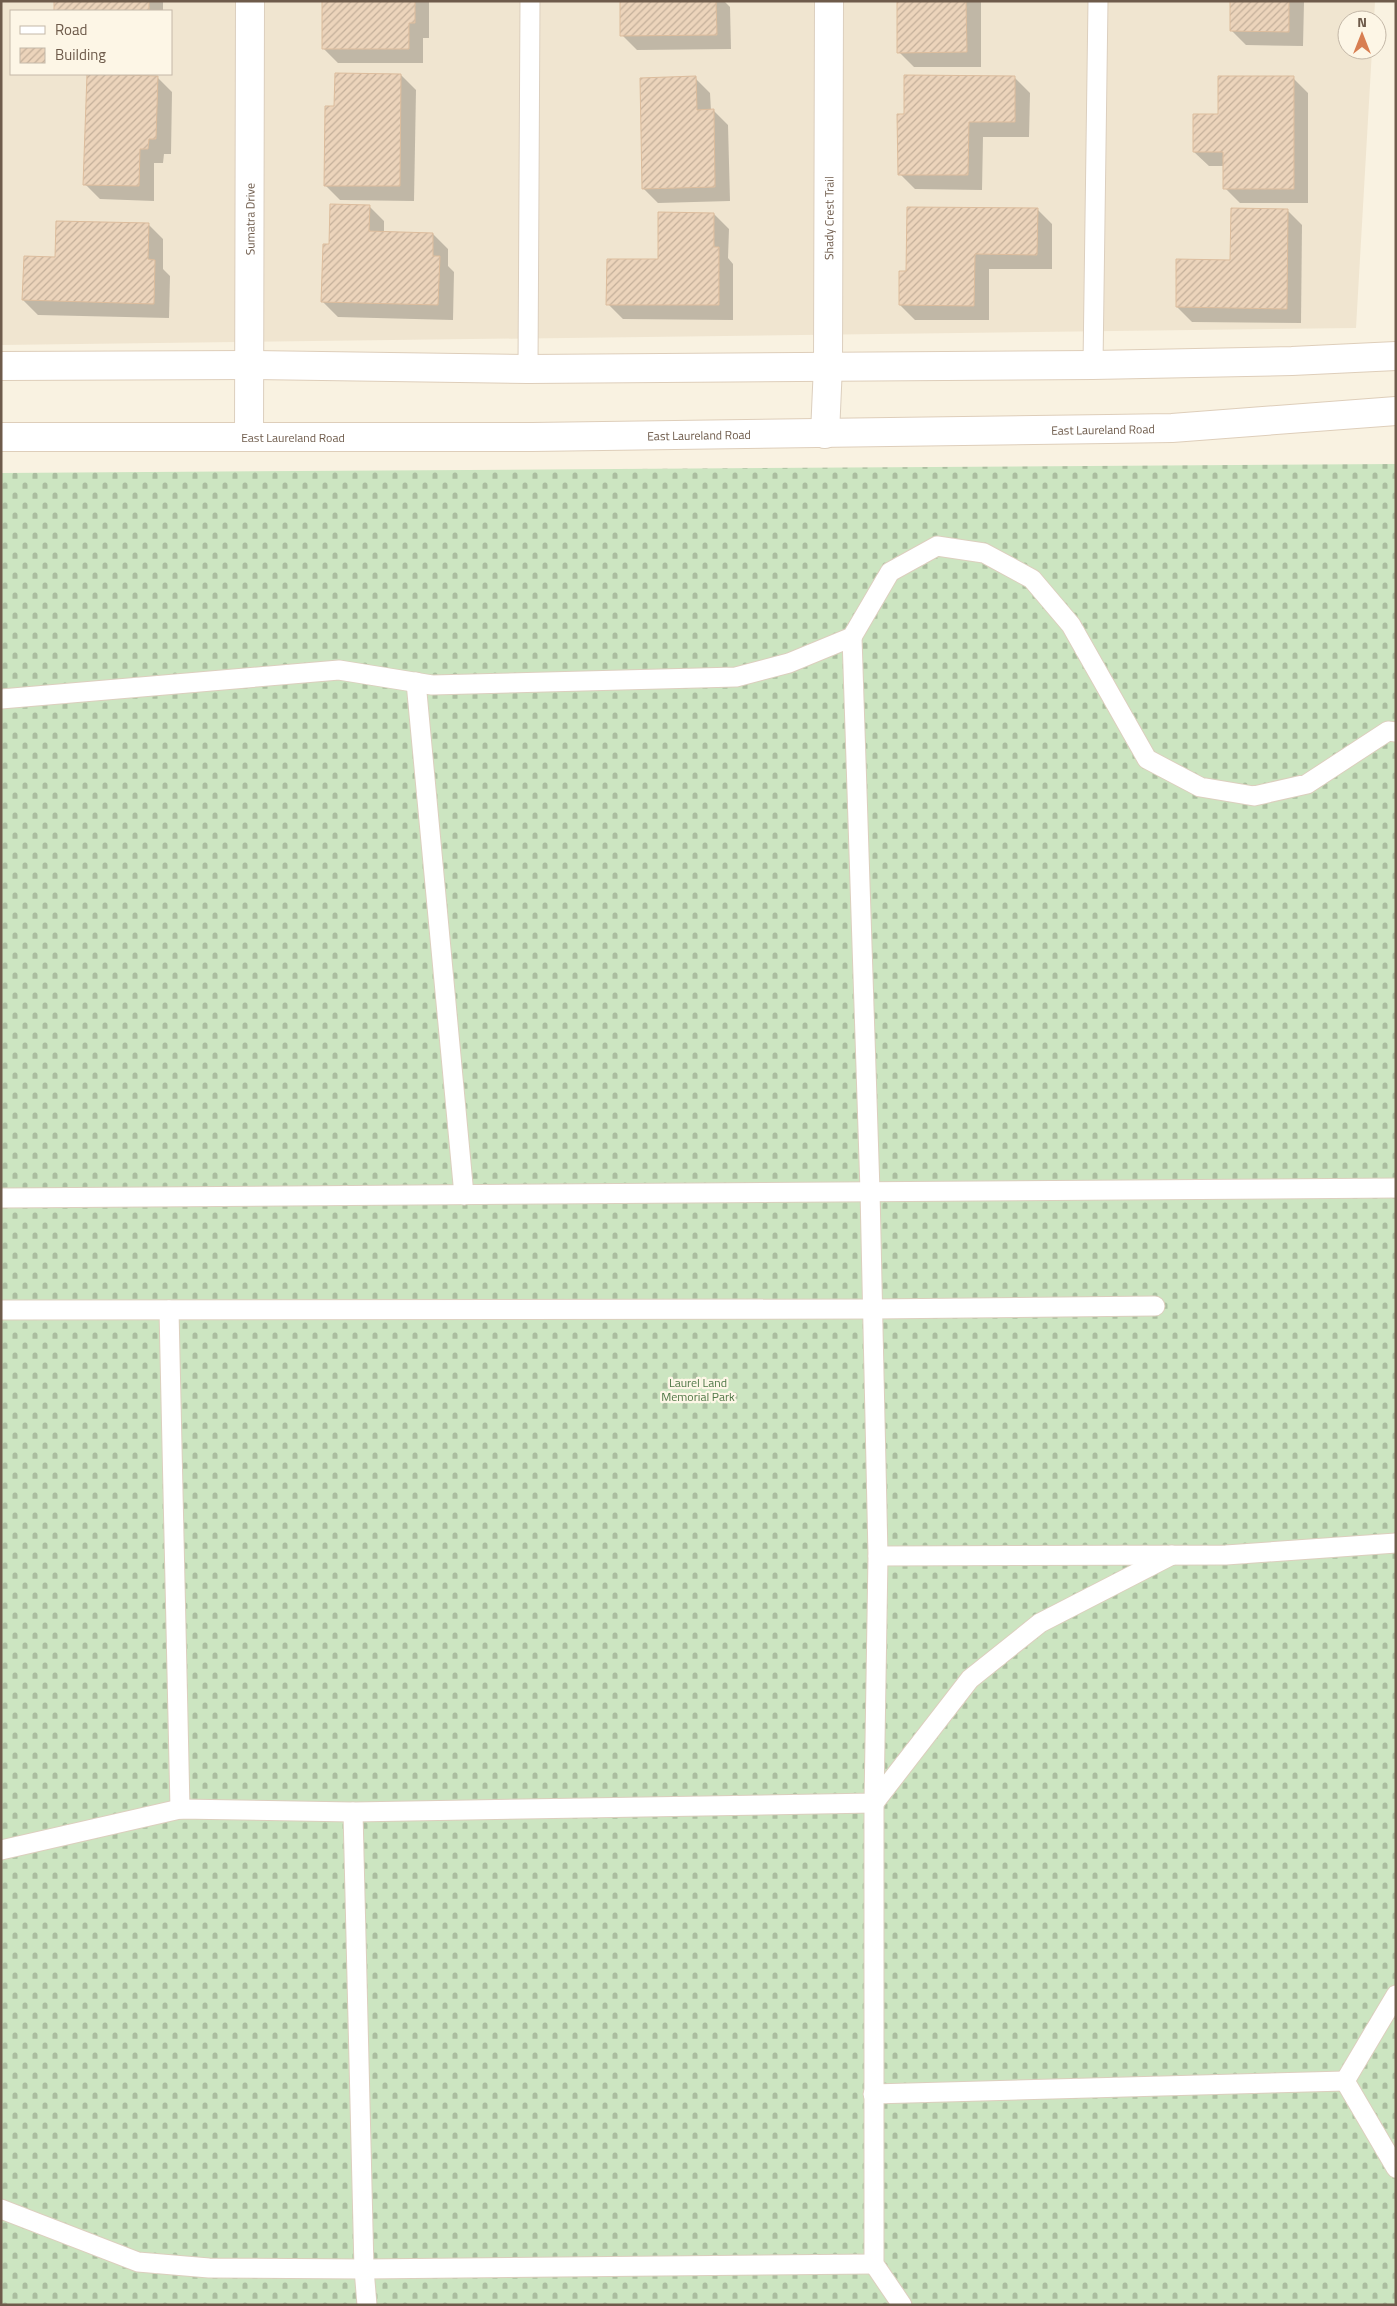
<svg xmlns="http://www.w3.org/2000/svg" width="1397" height="2306" font-family="'Titillium Web',sans-serif">
	<style>
		.residential { fill: #f0e5d0; fill-rule: evenodd }
		.cemetery { fill: url(#cemetery-stones) }
		.shadow { fill: #0003 }
		.building { fill: url(#building-hatch); stroke: #ddbd9d }
		.lines { fill: none; stroke-linecap: round; stroke-linejoin: round }
		.lane-casing { stroke: #dccfbe; stroke-width: 21 }
		.street-casing { stroke: #dccfbe; stroke-width: 30 }
		.secondary-casing { stroke: #deceba; stroke-width: 30 }
		.lane { stroke: #fff; stroke-width: 19 }
		.street { stroke: #fff; stroke-width: 28 }
		.secondary { stroke: #fff; stroke-width: 28 }
		.labels { text-anchor: middle; dominant-baseline: central; stroke-width: 4.5; stroke-linejoin: round; paint-order: stroke }
		.street-label { font-size: 12px; fill: #6e5b4b; stroke: #fdf6e6 }
		.park-label { font-size: 12px; fill: #507847; stroke: #fdf6e6 }
	</style>
	<defs>
		<pattern id="cemetery-stones" width="16" height="16" patternUnits="userSpaceOnUse" patternTransform="scale(1.25)"><rect width="16" height="16" fill="#cce5c1"/><path d="M2 7V4a2 2 0 0 1 4 0v3zM10 15v-3a2 2 0 0 1 4 0v3z" fill="#aabd9f"/></pattern>
		<pattern id="building-hatch" width="6" height="6" patternUnits="userSpaceOnUse" patternTransform="scale(1.25)"><rect width="6" height="6" fill="#ecd4bb"/><path d="M-1 1l2-2M0 6l6-6M5 7l2-2" fill="none" stroke="#c3af9a"/></pattern>
	</defs>
	<rect width="100%" height="100%" fill="#f9f2e1"/>
	<!-- residential -->
	<path class="residential" d="M1 1H1375L1374 20H1347V50H1372L1356 328 1 345ZM11 11H171V74H11Z"/>
	<!-- cemetery -->
	<path class="cemetery" d="M1396 464V2305H1V473Z"/>
	<!-- shadow -->
	<g class="shadow">
		<rect x="55" y="1" width="108" height="10"/>
		<path d="M323 1H429V38H423V63H338L323 48Z"/>
		<path d="M621 1H724L730 7 731 49 637 50 622 35Z"/>
		<path d="M898 1H981V67H914L899 52Z"/>
		<path d="M1231 1H1311L1304 2 1303 46 1246 45 1231 30Z"/>
		<path d="M401 75 416 90 414 201 340 200 325 185 335 107Z"/>
		<path d="M157 77 172 92 171 154H164L163 163H154V201L100 199 85 184Z"/>
		<path d="M695 78 710 93 711 111 713 110 728 125 730 201 658 203 643 188Z"/>
		<path d="M1015 78 1030 93 1029 137H983L982 190 915 189 900 174Z"/>
		<path d="M1293 78 1308 93V203H1240L1225 188V166H1209L1194 152Z"/>
		<path d="M369 206 384 221V233L433 234 448 249V266L454 272 453 320 338 317 323 302 330 245Z"/>
		<path d="M1037 209 1052 224V269H989V320H915L900 305 907 272Z"/>
		<path d="M1287 210 1302 225 1301 323 1192 322 1177 307Z"/>
		<path d="M714 214 729 229 728 258 733 264V320L623 319 608 304Z"/>
		<path d="M148 224 163 239V269L170 276 169 318 38 315 23 300 56 258Z"/>
	</g>
	<!-- building -->
	<g class="building">
		<rect x="54" y="1" width="95" height="10"/>
		<path d="M322 1H415V23H409V49H322Z"/>
		<path d="M620 1H716L717 35 620 36Z"/>
		<path d="M897 1H966L967 52 897 53Z"/>
		<path d="M1230 1H1289V32L1230 31Z"/>
		<path d="M335 73 401 74 400 186H324L325 106H334Z"/>
		<path d="M87 74 158 76 156 139H149L148 149H140L139 186 83 185Z"/>
		<path d="M904 75 1015 76V122H969L968 175H898L897 114H904Z"/>
		<path d="M696 76 697 110 714 109 715 187 642 189 640 78Z"/>
		<path d="M1218 76H1294V189H1223V152H1193V114H1218Z"/>
		<path d="M330 204 370 205 369 231 433 233V256H440L438 305 321 302 323 244H329Z"/>
		<path d="M907 207 1038 208 1037 255 975 254 974 306 899 305V271H906Z"/>
		<path d="M1231 208 1288 209 1287 309 1176 307V259L1230 260Z"/>
		<path d="M658 212 714 213V247H719V305H606L607 259H658Z"/>
		<path d="M56 221 149 223 148 259 155 260 154 304 22 300 24 256 55 257Z"/>
	</g>
	<g class="lines">
		<defs>
			<g id="lane">
				<path d="M1093 365 1098 1"/>
				<path d="M528 369 530 1"/>
				<path d="M852 637 870 1191 878 1556 874 1803V2264L902 2305"/>
				<path d="M416 682 464 1195"/>
				<path d="M1 699 339 670 432 685 736 677 789 663 852 637 890 572 937 546 984 553 1032 579 1071 625 1147 759 1200 787 1254 796 1307 784 1388 731 1396 732"/>
				<path d="M1 1198 1396 1188"/>
				<path d="M1 1310 873 1309 1155 1306"/>
				<path d="M169 1310 180 1809"/>
				<path d="M878 1556 1226 1555 1396 1543"/>
				<path d="M353 1812 364 2269 367 2305"/>
				<path d="M1 1850 180 1809 353 1812 874 1803 970 1679 1040 1623 1172 1555"/>
				<path d="M1396 1995 1345 2081 1396 2168"/>
				<path d="M873 2094 1345 2081"/>
				<path d="M1 2209 138 2262 209 2268 364 2269 874 2264"/>
			</g>
			<g id="street">
				<path id="s1" d="M825 434 828 365 829 1"/>
				<path id="s2" d="M249 437 250 1"/>
			</g>
			<g id="secondary">
				<path d="M1 366 249 365 528 369 1093 365 1292 361 1396 356"/>
				<path id="s3" d="M1 437H532L1108 429 1172 428 1396 411"/>
			</g>
		</defs>
		<!-- lane casing -->
		<use href="#lane" class="lane-casing"/>
		<!-- street casing -->
		<use href="#street" class="street-casing"/>
		<!-- secondary casing -->
		<use href="#secondary" class="secondary-casing"/>
		<!-- lane -->
		<use href="#lane" class="lane"/>
		<!-- street -->
		<use href="#street" class="street"/>
		<!-- secondary -->
		<use href="#secondary" class="secondary"/>
	</g>
	<g class="labels">
		<!-- street labels -->
		<g class="street-label">
			<text stroke="none"><textPath href="#s1" startOffset="216">Shady Crest Trail</textPath></text>
			<text stroke="none"><textPath href="#s2" startOffset="218">Sumatra Drive</textPath></text>
			<text stroke="none"><textPath href="#s3" startOffset="1102">East Laureland Road</textPath></text>
			<text stroke="none"><textPath href="#s3" startOffset="698">East Laureland Road</textPath></text>
			<text stroke="none"><textPath href="#s3" startOffset="292">East Laureland Road</textPath></text>
		</g>
		<!-- park labels -->
		<g class="park-label">
			<text x="698" y="1382">Laurel Land<tspan x="698" dy="14">Memorial Park</tspan></text>
		</g>
	</g>
	<!-- border -->
	<rect width="1397" height="2306" fill="none" stroke="#6e5b4b" stroke-width="5"/>
	<!-- legend -->
	<rect x="10" y="10" width="162" height="65" fill="#fdf6e6" stroke="#c4b8a8"/>
	<rect x="20" y="26" width="25" height="8" fill="#ffffff" stroke="#c4b8a8"/>
	<text x="55" y="35" font-size="15" fill="#6e5b4b">Road</text>
	<rect x="20" y="48" width="25" height="15" fill="url(#building-hatch)" stroke="#c4b8a8"/>
	<text x="55" y="60" font-size="15" fill="#6e5b4b">Building</text>
	<!-- north arrow -->
	<g transform="translate(1362 35)"><circle r="24" fill="#fdf6e6" stroke="#c4b8a8"/>
	<path d="M0-4L9 19L0 12L-9 19Z" fill="#d87e51"/>
	<text y="-8" font-size="14" font-weight="bold" text-anchor="middle" fill="#6e5b4b">N</text>
	</g>
</svg>
